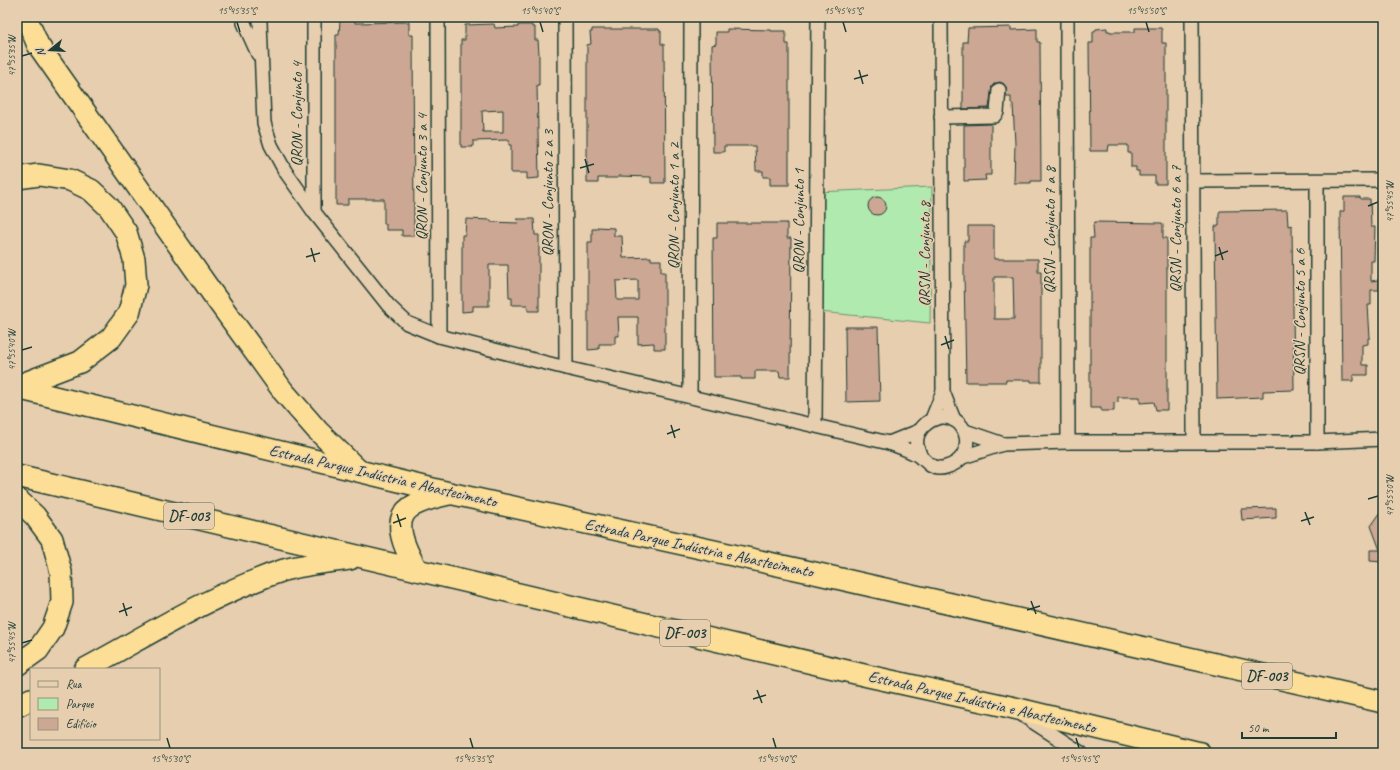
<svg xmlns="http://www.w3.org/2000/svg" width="1400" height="770" font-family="Caveat,sans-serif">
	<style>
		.green { fill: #b1eaae; stroke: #689471 }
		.building { fill: #cba794; stroke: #1f3d34; fill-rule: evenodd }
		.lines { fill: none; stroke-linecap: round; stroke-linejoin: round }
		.minor-casing { stroke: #1f3d34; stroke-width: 16 }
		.trunk-casing { stroke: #1f3d34; stroke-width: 24 }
		.minor { stroke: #e7ceaf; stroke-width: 13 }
		.trunk { stroke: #fdde96; stroke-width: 21 }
		.ticks { fill: none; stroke: #1f3d34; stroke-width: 1.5 }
		.labels { text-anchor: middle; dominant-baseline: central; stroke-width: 3; stroke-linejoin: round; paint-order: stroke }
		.shield { fill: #e7ceaf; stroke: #5b6859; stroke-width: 1 }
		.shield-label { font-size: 15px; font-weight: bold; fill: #1f3d34 }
		.street-label { font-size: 16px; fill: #1f3d34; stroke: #e7ceaf }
		.neatline { fill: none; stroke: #1f3d34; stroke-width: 1.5 }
		.ticks-label { font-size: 10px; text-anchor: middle; fill: #1f3d34 }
	</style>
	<rect width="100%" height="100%" fill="#e7ceaf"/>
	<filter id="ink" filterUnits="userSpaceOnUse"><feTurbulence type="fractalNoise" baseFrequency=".025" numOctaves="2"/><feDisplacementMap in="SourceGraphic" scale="8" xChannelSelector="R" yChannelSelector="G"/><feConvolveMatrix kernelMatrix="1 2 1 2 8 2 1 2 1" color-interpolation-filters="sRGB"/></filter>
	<g filter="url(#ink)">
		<!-- green -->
		<path class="green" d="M932 187 930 323 820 312 818 192Z"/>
		<!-- building -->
		<g class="building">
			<path d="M340 20H355V23L409 22V35H413L414 236H402V230H386V224H384V199H348V205H336V35H339Z"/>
			<path d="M494 24 495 28 518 27V25H532V27H535V40H538L539 54V85H537L539 178 527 179V173H511V145H509V140L473 141V147H461V40H465V25ZM503 110V132H483L482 111Z"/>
			<path d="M1011 27V30L1037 29V42H1040L1041 181H1031V183H1014L1015 144 1013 104H1011V97H1006V87L1004 84 1000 82 996 83 992 86 989 108 963 109V42H967L968 28Z"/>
			<path d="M1107 28V31H1110V32H1135V28H1161L1162 30V43H1166V184H1155V176H1139V171H1136V167H1131V153H1128V145H1109L1108 151H1090L1089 43H1093V31H1095L1096 29Z"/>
			<path d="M592 29H659V31H661V44H664L665 183H651V177L618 176V178H598V183H587V45L591 44 590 32H592Z"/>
			<path d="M727 29 771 30V31H786V44H789V185H770V177H763V171H756L755 146H724V152H713L712 45 716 44V32H727Z"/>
			<path d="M991 124V175H985L986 180 964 181V125Z"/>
			<path d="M1344 197H1360V198L1362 199H1370L1371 227H1375L1374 261H1371V281L1379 280V290H1371V305H1368L1370 338H1368V344L1362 345V365H1368V375H1353V381H1342L1340 212 1344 211Z"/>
			<circle cx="877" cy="206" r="9"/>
			<path d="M1287 210 1288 226 1292 225 1294 390 1263 391V397L1217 399 1215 226H1219V213L1220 211Z"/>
			<path d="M466 219 491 220V222L518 223 517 219H534L535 235H539V311H528L527 305H512V298H509L508 265H489V306H473V311L462 312V235H465Z"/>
			<path d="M1095 222 1162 223 1163 225V238H1167V410H1156L1154 402 1140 403V397H1118V402L1114 403V411H1101V408H1090V238H1094L1093 225Z"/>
			<path d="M717 223H787V238H791L790 377H780L779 371H755V379H741V377H714L713 238H717Z"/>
			<path d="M968 226H994V259H1038V272H1041V382H1031V380H1006V382H966L964 272V241H968ZM994 277H1013L1014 319H994Z"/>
			<path d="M597 227 614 228V236H622L623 258 651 257V260H661V272H665V349H654V343L638 344V317H618L619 336H615V344H599V349L588 350V242H592V229H597ZM638 280V300H617L616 281Z"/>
			<path d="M845 327H878L880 401 846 402Z"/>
			<path d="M1276 508V518L1242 520 1241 509Z"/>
			<path d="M1383 509 1382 562 1370 561V550H1380L1371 526Z"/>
		</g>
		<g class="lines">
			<defs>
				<g id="minor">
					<path d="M438 17 439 336"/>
					<path d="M565 17 566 368"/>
					<path d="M941 17 943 392 954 420"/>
					<path d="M1067 17 1068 442"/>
					<path d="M1192 17 1194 441"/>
					<path d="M260 22 264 123 271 145 285 171 314 212 388 305 407 323 439 336 566 368 889 443C900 447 913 451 922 458 925 460 927 463 929 464 933 468 941 469 946 467 978 459 970 415 941 417 928 419 914 431 917 446 918 450 920 454 921 458"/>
					<path d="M244 23 258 54"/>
					<path d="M941 117 994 116 997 112 999 90"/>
					<path d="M1193 181 1383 180"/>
					<path d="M314 212V17"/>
					<path d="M690 396 691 17"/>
					<path d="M932 419 943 392"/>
					<path d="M815 425 818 17"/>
					<path d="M965 431 1003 444"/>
					<path d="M1317 442V181"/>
					<path d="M889 443 919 431"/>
					<path d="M963 457 1003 444 1068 442H1317L1383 439"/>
					<path d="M1024 716 1081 753"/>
				</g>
				<g id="trunk">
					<path d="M26 17 38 45 212 293 283 391 317 430 359 471"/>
					<path d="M17 178 39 175 70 180 91 190 109 207 126 232 134 259 136 285 129 313 111 338 80 362 17 386"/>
					<path d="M17 388 449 493 810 572 1383 702"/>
					<path d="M17 476 868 676 1010 707 1200 753"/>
					<path d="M17 499 35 516 52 539 61 572 62 602 53 628 38 650 17 665"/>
					<path d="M417 570C409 556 394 530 404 514 411 502 436 497 449 494"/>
					<path d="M85 669C150 634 214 593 284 570 305 564 328 562 350 559"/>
					<path d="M17 706 31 699"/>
				</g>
			</defs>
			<!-- minor casing -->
			<use href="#minor" class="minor-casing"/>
			<!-- trunk casing -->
			<use href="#trunk" class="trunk-casing"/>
			<!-- minor -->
			<use href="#minor" class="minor"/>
			<!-- trunk -->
			<use href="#trunk" class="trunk"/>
		</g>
	</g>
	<!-- ticks -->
	<path class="ticks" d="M237 22 240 32M540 22 543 32M843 22 846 32M1146 22 1149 32M22 56 32 53M859 70 863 84M854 79 868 75M585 159 589 173M580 168 594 164M1368 206 1378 202M1219 247 1223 260M311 248 315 262M1215 256 1228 251M306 257 320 253M945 336 949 349M941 345 954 340M22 350 32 347M671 425 675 438M667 434 680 429M1368 499 1378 496M1305 512 1310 525M397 514 401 527M1301 521 1314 517M393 523 406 518M1031 601 1036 614M123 603 127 616M1027 610 1040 606M119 612 132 607M22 643 32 640M757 690 762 703M753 699 766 695M167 738 170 748M470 738 473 748M773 738 776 748M1076 738 1079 748"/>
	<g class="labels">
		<!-- shield labels -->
		<g class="shield">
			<rect x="164" y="503" width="50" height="26" rx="3"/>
			<rect x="660" y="620" width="50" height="26" rx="3"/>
			<rect x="1242" y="663" width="50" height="26" rx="3"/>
		</g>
		<g class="shield-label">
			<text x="189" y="516">DF-003</text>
			<text x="685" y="633">DF-003</text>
			<text x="1267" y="676">DF-003</text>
		</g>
		<!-- street labels -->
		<g class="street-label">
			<text transform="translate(297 114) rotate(-90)">QRON - Conjunto 4</text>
			<text transform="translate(422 177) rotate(-90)">QRON - Conjunto 3 a 4</text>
			<text transform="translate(548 193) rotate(-90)">QRON - Conjunto 2 a 3</text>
			<text transform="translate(674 206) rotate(-90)">QRON - Conjunto 1 a 2</text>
			<text transform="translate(799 221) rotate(-90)">QRON - Conjunto 1</text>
			<text transform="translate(1176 229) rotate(-90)">QRSN - Conjunto 6 a 7</text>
			<text transform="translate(1050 230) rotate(-90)">QRSN - Conjunto 7 a 8</text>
			<text transform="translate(925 254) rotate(-90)">QRSN - Conjunto 8</text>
			<text transform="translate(1300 312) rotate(-90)">QRSN - Conjunto 5 a 6</text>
			<text transform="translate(383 476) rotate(13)">Estrada Parque Indústria e Abastecimento</text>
			<text transform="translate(699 548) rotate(12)">Estrada Parque Indústria e Abastecimento</text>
			<text transform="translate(982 702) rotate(13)">Estrada Parque Indústria e Abastecimento</text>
		</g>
	</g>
	<!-- margin -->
	<rect width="1400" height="770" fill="none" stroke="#e7ceaf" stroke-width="44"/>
	<!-- legend -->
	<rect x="30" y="668" width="130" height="72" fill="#e7ceaf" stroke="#97947e"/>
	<rect x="38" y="681" width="20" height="6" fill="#e7ceaf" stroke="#97947e"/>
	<text x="66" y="688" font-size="12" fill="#1f3d34">Rua</text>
	<rect x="38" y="698" width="20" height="12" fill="#b1eaae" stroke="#97947e"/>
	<text x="66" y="708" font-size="12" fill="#1f3d34">Parque</text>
	<rect x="38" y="718" width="20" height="12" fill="#cba794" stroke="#97947e"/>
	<text x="66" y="728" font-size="12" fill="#1f3d34">Edifício</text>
	<!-- north arrow -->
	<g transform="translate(50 50) rotate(252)" stroke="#e7ceaf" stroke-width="3" paint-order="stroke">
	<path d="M0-3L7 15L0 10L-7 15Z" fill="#1f3d34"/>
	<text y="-6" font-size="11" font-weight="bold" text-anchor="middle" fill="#1f3d34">N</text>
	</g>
	<!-- scale -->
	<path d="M1242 732v6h94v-6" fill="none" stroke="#1f3d34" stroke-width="2"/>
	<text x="1248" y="732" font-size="12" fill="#1f3d34" stroke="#e7ceaf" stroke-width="3" paint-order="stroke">50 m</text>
	<rect x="22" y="22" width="1356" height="726" class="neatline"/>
	<g class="ticks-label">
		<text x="237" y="14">15°45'35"S</text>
		<text x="540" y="14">15°45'40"S</text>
		<text x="843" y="14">15°45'45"S</text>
		<text x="1146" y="14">15°45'50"S</text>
		<text transform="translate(11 56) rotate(-90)" y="4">47°55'35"W</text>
		<text transform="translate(1389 202) rotate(-90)" y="4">47°55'45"W</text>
		<text transform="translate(11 350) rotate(-90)" y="4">47°55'40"W</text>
		<text transform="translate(1389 496) rotate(-90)" y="4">47°55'50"W</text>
		<text transform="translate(11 643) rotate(-90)" y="4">47°55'45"W</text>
		<text x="170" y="762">15°45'30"S</text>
		<text x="473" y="762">15°45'35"S</text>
		<text x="776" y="762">15°45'40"S</text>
		<text x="1079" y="762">15°45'45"S</text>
	</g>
</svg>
